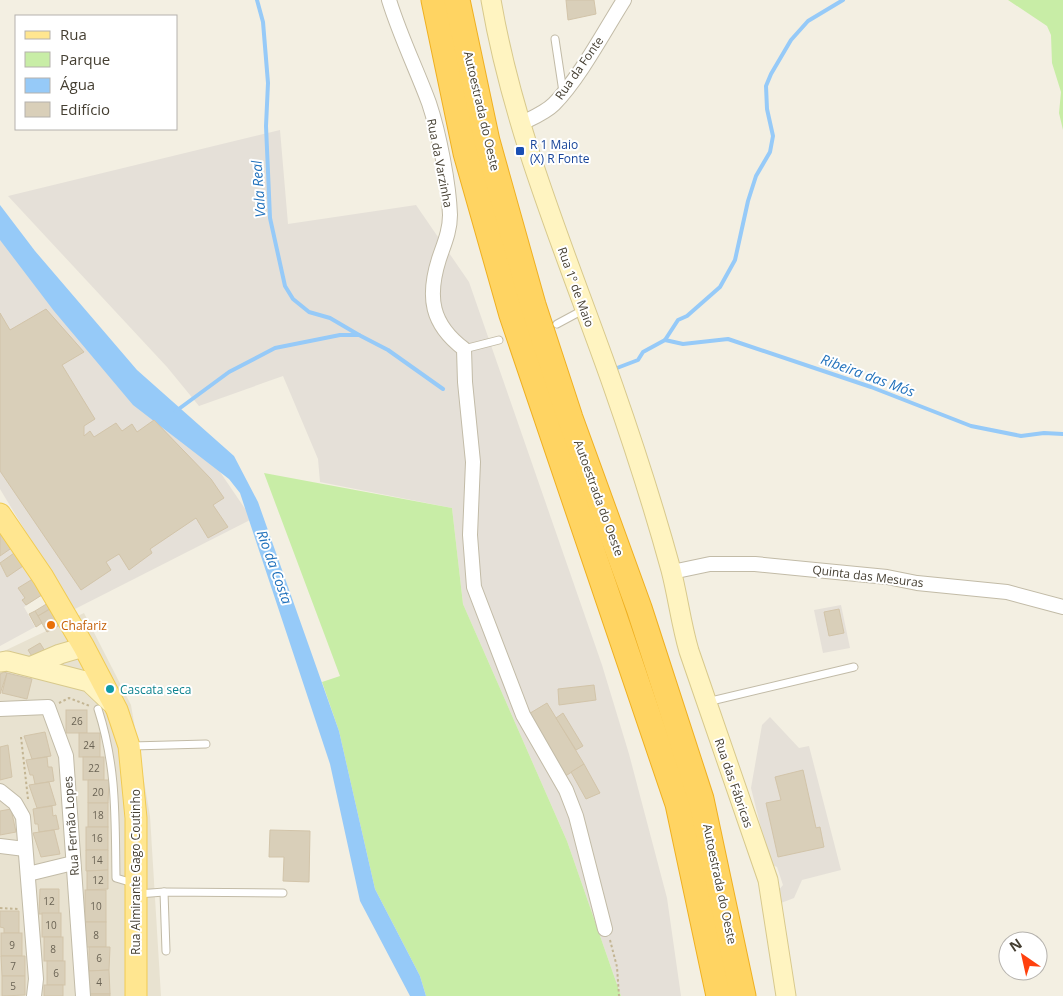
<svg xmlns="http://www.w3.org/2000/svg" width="1063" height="996" font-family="'Open Sans',sans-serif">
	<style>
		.residential { fill: #e8e2d0 }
		.industrial { fill: #e5e0d8 }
		.green { fill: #c8eda6 }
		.water { fill: #96caf8 }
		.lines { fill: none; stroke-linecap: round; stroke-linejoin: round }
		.stream { stroke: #96caf8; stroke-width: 4 }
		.building { fill: #d9cfb9; stroke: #d2c4a9 }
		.lane-casing { stroke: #c2bba7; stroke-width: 9 }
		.street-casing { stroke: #c2bba7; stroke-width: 16 }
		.secondary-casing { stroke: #d8c98c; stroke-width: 21 }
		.primary-casing { stroke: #f1cb53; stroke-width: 23 }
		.highway-casing { stroke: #efb021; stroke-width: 27 }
		.path { stroke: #c3b593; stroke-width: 2; stroke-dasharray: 2.5 2.5; stroke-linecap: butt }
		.lane { stroke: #fff; stroke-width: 7 }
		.street { stroke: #fff; stroke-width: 14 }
		.secondary { stroke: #fff4c1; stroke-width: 19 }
		.primary { stroke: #ffe690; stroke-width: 21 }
		.highway { stroke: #ffd462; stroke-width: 25 }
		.transit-dot { fill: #1a4fb4; stroke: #fff; stroke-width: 2 }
		.food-dot { fill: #e8710a; stroke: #fff; stroke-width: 2 }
		.culture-dot { fill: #0f9aa8; stroke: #fff; stroke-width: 2 }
		.labels { text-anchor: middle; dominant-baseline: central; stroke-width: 4; stroke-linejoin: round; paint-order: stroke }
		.number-label { font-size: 10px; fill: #6a6354 }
		.street-label { font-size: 12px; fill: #453f32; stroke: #fff }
		.transit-label { font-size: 12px; fill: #164399; stroke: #fff; text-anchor: start }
		.food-label { font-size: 12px; fill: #c56008; stroke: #fff; text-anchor: start }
		.culture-label { font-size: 12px; fill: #0d838f; stroke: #fff; text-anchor: start }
		.water-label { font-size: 14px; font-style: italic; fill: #2071bc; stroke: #fff }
	</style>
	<rect width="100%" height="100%" fill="#f3efe2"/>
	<!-- residential -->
	<path class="residential" d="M84 613 131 705 150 816 161 996H0V653Z"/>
	<!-- industrial -->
	<g class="industrial">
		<path d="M280 130 288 224 416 205 469 282 602 665 629 754 667 898 681 996H621L567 841 463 604 452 508 320 482 318 459 283 376 199 406 167 367 8 196Z"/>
		<path d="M0 227 203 447 252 519 73 610 0 489Z"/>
		<path d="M0 524 47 592 24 607 35 627 0 646Z"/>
		<path d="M841 605 850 648 823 653 814 610Z"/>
		<path d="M770 717 799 748 809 746 841 870 802 880 794 898 781 903 777 892 783 885 777 867 770 864 751 788 762 725Z"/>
	</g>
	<!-- green -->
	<g class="green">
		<path d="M1008 0H1063V130L1059 113 1061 92 1052 63 1051 35 1047 26Z"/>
		<path d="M264 473 452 508 463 604 567 841 621 996H426L420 976 375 889 339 731 322 682 340 676Z"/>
	</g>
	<!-- water -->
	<path class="water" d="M0 205 35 251 137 370 234 456 258 502 339 731 375 889 420 976 426 996H410L360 901 330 764 240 493 229 479 133 405 54 311 0 240Z"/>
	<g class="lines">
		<!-- stream -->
		<g class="stream">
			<path d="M257 0 263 22 268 83 266 126 270 218 285 286 293 299 309 312 330 318 359 335"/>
			<path d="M665 340 683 344 728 339 871 387 971 426 1021 436 1044 433 1063 434"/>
			<path d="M617 368 638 360 643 352 665 340 678 320 687 316 720 287 735 260 748 201 756 176 770 152 773 136 767 109 766 86 771 74 791 40 808 21 843 0"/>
			<path d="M176 411 229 372 275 348 340 335H359L388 350 443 389"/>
		</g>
	</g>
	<!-- building -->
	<g class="building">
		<path d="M566 0H594L596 14 568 20Z"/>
		<path d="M46 309 84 352 62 365 95 419 84 426V436L90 431 94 437 116 423 122 431 132 424 137 432 154 420 211 479 224 498 213 505 228 527 208 538 196 518 150 549 152 553 129 570 119 554 106 562 111 570 81 590 0 471V313L10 330Z"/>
		<path d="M3 532 13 547 0 556V534Z"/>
		<path d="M17 551 26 564 7 577 0 563Z"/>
		<path d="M36 577 45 593 26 605 22 600 25 598 18 588Z"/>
		<path d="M48 603 51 608 38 616 35 611Z"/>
		<path d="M52 608 57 619 44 627 38 616Z"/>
		<path d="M839 609 844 633 829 636 824 612Z"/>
		<path d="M35 611 42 623 36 627 29 614Z"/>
		<path d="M57 619 60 625 47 632 44 627Z"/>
		<path d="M40 643 45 651 33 658 28 650Z"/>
		<path d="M4 672 7 673 0 694V674Z"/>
		<path d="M7 673 32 679 27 699 2 693Z"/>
		<path d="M594 685 596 700 559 705 558 689Z"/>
		<path d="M547 703 584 764 564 777 527 715Z"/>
		<rect x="66" y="710" width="21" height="23"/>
		<path d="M563 713 583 746 576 750 556 718Z"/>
		<path d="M45 732 51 756 32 759 24 736Z"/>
		<rect x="79" y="733" width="21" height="24"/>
		<path d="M8 745 12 777 0 780V747Z"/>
		<path d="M47 757 48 767H52L54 781 35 784 33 775H30L26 760Z"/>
		<rect x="83" y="757" width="21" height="23"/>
		<path d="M584 764 600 793 586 799 571 772Z"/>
		<path d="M803 770 816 828 820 827 824 847 778 857 766 803 781 800 775 777Z"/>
		<path d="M88 780H109L108 803H88Z"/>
		<path d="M49 782 56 805 37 808 29 785Z"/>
		<rect x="88" y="803" width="20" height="24"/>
		<path d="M52 806 53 816 56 815 59 829 39 832 38 824H35L33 809Z"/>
		<path d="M11 809 16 832 0 835V811Z"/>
		<rect x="86" y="827" width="22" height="23"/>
		<path d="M54 830 60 854 41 857 33 833Z"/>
		<path d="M270 830 310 831 309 882 283 881 284 857H269Z"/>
		<path d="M86 850H108V870L86 871Z"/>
		<path d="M108 870V889L87 890V871Z"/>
		<path d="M40 889H59V914H39Z"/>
		<rect x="85" y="890" width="21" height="32"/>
		<path d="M0 911H19V933H4V928L0 927Z"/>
		<rect x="42" y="913" width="19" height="24"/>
		<rect x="85" y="922" width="21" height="25"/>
		<rect x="1" y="933" width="21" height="23"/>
		<rect x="44" y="937" width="19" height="24"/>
		<path d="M89 947H110L109 970 89 971Z"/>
		<path d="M1 956H25V976H2Z"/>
		<rect x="47" y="961" width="18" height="24"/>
		<path d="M109 970 110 994H89V971Z"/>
		<path d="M2 976H25V995L2 996Z"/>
		<rect x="44" y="985" width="19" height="11"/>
		<rect x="89" y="994" width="21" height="2"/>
	</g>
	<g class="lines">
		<defs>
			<g id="lane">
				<path d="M555 39 563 92"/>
				<path d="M557 324 583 310"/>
				<path d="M464 349 499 340"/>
				<path d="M707 702 854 667"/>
				<path d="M98 709C117 768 115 817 116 878L133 883"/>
				<path d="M132 746 206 744"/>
				<path d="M164 892 166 951"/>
				<path d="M138 894 164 892 283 893"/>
			</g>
			<g id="street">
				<path d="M389 0C400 36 416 68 429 103 439 133 449 184 450 215 450 231 444 244 439 259 427 297 431 324 464 349L465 382 473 462 470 535 474 587 523 715 566 790 576 816 605 929"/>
				<path d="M520 124C532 118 545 113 554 104 579 79 605 30 624 0"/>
				<path d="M672 572 710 564H755L887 577 917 583 1007 592 1063 607"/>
				<path d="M0 709 48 707 66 756 83 996"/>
				<path d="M0 791 15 803 23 817 36 979 34 996"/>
				<path d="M0 846 25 849"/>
				<path d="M28 874 73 863"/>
			</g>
			<g id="secondary">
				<path d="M491 0C514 134 568 258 613 386 634 446 654 508 671 570 678 597 681 624 689 651L768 880 786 996"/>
				<path d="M0 662 7 661 89 682 110 702"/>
				<path d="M32 666 60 654 84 647"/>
			</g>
			<path id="primary" d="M0 514 43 577 84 647 117 710 129 746 136 818V996"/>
			<g id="highway">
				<path d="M434 0 466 153 512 315 678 804 719 996"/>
				<path d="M457 0 487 141 533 305 570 418 639 608 701 799 743 996"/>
			</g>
		</defs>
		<!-- lane casing -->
		<use href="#lane" class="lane-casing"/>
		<!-- street casing -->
		<use href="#street" class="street-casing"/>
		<!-- secondary casing -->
		<use href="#secondary" class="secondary-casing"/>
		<!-- primary casing -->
		<use href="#primary" class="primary-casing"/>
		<!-- highway casing -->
		<use href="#highway" class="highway-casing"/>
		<!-- path -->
		<g class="path">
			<path d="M59 703 69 698 90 706"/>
			<path d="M21 737 28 799"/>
			<path d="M0 908 18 909"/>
			<path d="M610 940 617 967 619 996"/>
		</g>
		<!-- lane -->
		<use href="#lane" class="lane"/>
		<!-- street -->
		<use href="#street" class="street"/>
		<!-- secondary -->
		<use href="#secondary" class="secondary"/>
		<!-- primary -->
		<use href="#primary" class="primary"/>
		<!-- highway -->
		<use href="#highway" class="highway"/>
	</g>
	<!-- markers -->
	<rect class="transit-dot" x="515" y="146" width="10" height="10" rx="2.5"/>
	<circle class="food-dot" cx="51" cy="625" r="5"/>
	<circle class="culture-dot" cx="110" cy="689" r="5"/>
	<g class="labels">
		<!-- number labels -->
		<g class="number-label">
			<text x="77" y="721">26</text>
			<text x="89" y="745">24</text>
			<text x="94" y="768">22</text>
			<text x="98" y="792">20</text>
			<text x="98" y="815">18</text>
			<text x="97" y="838">16</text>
			<text x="97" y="860">14</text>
			<text x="98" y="880">12</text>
			<text x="49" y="901">12</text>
			<text x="96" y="906">10</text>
			<text x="51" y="925">10</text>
			<text x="96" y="935">8</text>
			<text x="12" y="945">9</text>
			<text x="53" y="949">8</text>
			<text x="99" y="958">6</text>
			<text x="13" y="966">7</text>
			<text x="56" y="973">6</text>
			<text x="99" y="982">4</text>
			<text x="13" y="986">5</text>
		</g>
		<!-- street labels -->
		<g class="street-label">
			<text transform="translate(579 68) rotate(-55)">Rua da Fonte</text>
			<text transform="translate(482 111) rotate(77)">Autoestrada do Oeste</text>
			<text transform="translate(440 163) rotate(79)">Rua da Varzinha</text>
			<text transform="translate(576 287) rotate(70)">Rua 1º de Maio</text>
			<text transform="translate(599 498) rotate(70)">Autoestrada do Oeste</text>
			<text transform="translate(868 576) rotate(7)">Quinta das Mesuras</text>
			<text transform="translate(734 783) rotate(71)">Rua das Fábricas</text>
			<text transform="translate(71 826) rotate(-94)">Rua Fernão Lopes</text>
			<text transform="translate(135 872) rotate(-90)">Rua Almirante Gago Coutinho</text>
			<text transform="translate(720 884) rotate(78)">Autoestrada do Oeste</text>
		</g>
		<!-- transit labels -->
		<g class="transit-label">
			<text x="530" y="144">R 1 Maio<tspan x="530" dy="14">(X) R Fonte</tspan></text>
		</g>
		<!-- food labels -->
		<g class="food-label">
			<text x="61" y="625">Chafariz</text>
		</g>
		<!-- culture labels -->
		<g class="culture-label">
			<text x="120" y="689">Cascata seca</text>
		</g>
		<!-- water labels -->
		<g class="water-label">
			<text transform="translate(258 189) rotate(-94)">Vala Real</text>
			<text transform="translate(868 375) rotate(20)">Ribeira das Mós</text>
			<text transform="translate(275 567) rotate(70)">Rio da Costa</text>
		</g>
	</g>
	<!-- legend -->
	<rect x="15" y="15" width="162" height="115" fill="#ffffff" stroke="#b5b2ad"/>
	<rect x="25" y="31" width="25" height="8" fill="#ffe690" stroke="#b5b2ad"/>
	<text x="60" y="40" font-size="15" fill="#453f32">Rua</text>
	<rect x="25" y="52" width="25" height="15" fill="#c8eda6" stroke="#b5b2ad"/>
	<text x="60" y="65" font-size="15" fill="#453f32">Parque</text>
	<rect x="25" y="78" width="25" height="15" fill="#96caf8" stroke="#b5b2ad"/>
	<text x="60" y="90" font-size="15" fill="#453f32">Água</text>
	<rect x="25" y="102" width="25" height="15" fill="#d9cfb9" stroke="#b5b2ad"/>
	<text x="60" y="115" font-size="15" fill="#453f32">Edifício</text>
	<!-- north arrow -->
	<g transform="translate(1023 956) rotate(326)"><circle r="24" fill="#ffffff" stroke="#b5b2ad"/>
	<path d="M0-4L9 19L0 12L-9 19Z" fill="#ff410e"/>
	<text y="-8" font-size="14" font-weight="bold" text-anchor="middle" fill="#453f32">N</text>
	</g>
</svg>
